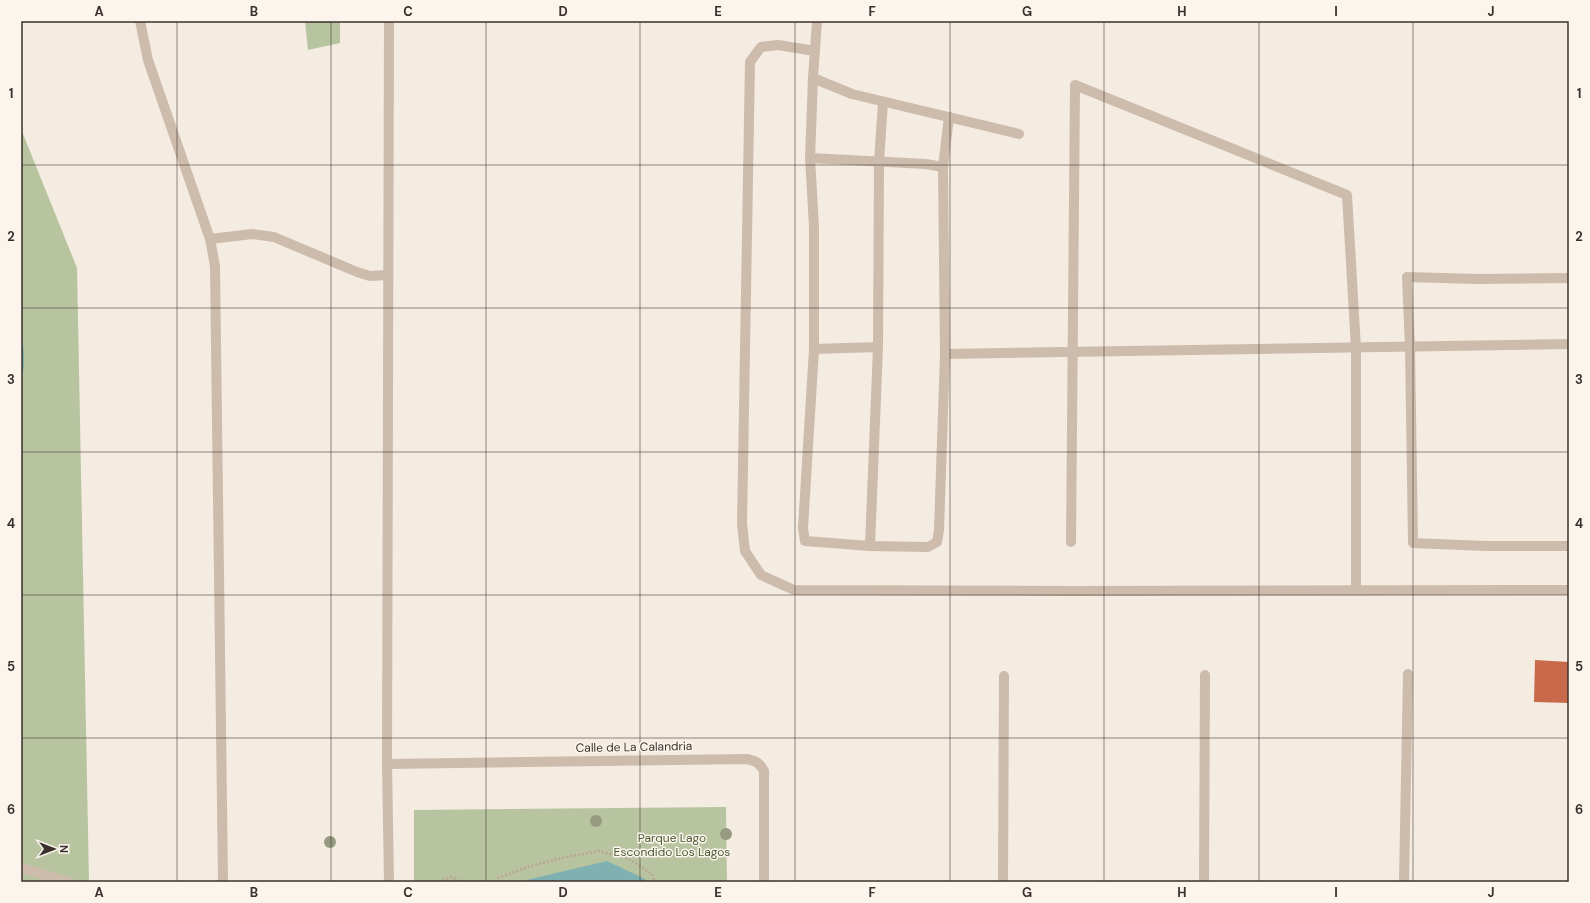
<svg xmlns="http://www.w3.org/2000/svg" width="1590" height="903" font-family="'DM Sans',sans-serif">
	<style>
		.green { fill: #b8c4a0 }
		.water { fill: #7fb0b2 }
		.building { fill: #c8694b }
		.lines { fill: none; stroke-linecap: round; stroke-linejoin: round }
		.path { stroke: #b9a596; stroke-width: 2.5; stroke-dasharray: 2 2; stroke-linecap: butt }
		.lane { stroke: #cdbbac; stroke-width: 10 }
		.street { stroke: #cdbbac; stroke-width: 10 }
		.tree { fill: #969b7f }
		.grid { fill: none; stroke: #3b302b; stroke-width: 1; stroke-opacity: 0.55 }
		.labels { text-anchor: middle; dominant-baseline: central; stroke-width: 3; stroke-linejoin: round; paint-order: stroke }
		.street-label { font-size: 12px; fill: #3b302b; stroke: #fbf5ee }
		.park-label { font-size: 12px; fill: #4a5a2e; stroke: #fbf5ee }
		.neatline { fill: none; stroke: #3b302b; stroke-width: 1.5 }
		.grid-label { font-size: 13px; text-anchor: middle; font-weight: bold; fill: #3b302b }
	</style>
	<rect width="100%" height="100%" fill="#f4ebe1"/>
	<!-- green -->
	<g class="green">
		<path d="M305 21H340V43L308 50Z"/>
		<path d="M21 129 77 268 89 882H21Z"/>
		<path d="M726 807 727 882H414V810Z"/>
	</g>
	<!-- water -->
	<g class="water">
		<path d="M21 331C24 348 26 364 21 382Z"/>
		<path d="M607 861 645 879V882H518Z"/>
	</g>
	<!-- building -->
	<path class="building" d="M1535 660 1569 662V703L1534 702Z"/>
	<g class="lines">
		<!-- path -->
		<g class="path">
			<path d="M439 882 451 877 462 882"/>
			<path d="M496 882 498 878 525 868 557 859 599 851 629 859 652 874 655 882"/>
		</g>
		<!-- lane -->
		<g class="lane">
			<path d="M817 21 813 78 852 94 1019 134"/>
			<path d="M815 51 778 45 761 47 750 62 742 524 745 551 761 575 794 590 1071 591 1569 590"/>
			<path d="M813 78 810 158 814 227V349L803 528 805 541 870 546 928 547 937 542 939 530 945 354 943 167 949 117"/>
			<path d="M810 158 926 164 943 167"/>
			<path d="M210 239 252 234 274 237 357 272 370 276 388 275"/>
			<path d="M1569 278 1477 279 1407 277 1410 347 1413 543 1486 546H1569"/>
			<path d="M814 349 878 347"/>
			<path d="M945 354 1569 344"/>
			<path d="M1071 542 1075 85 1347 195 1356 348V590"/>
			<path d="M870 546 878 347 879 162 883 102"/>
		</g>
		<!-- street -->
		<g class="street">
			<path d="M140 21 148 60 210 239 215 266 223 882"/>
			<path d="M387 764 747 759C756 761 760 763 764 771V882"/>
			<path d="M21 868 69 882"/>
			<path d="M389 882 387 764 389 21"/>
			<path d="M1003 882 1004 676"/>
			<path d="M1204 882 1205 675"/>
			<path d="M1404 882 1408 674"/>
		</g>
	</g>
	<!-- trees -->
	<g class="tree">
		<circle cx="596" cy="821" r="6"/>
		<circle cx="726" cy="834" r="6"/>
		<circle cx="330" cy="842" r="6"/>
	</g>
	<!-- grid -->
	<path class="grid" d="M177 21V882M331 21V882M486 21V882M640 21V882M795 21V882M950 21V882M1104 21V882M1259 21V882M1413 21V882M21 165H1569M21 308H1569M21 452H1569M21 595H1569M21 738H1569"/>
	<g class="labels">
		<!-- street labels -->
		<g class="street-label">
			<text transform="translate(634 747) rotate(-1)">Calle de La Calandria</text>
		</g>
		<!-- park labels -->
		<g class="park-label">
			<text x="672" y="838">Parque Lago<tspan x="672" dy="14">Escondido Los Lagos</tspan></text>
		</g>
	</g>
	<!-- border -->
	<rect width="1590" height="903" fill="none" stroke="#fbf5ee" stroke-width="44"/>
	<!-- north arrow -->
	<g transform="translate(54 849) rotate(90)" stroke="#fbf5ee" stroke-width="3" paint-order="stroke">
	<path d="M0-3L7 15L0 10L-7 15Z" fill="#3b302b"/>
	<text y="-6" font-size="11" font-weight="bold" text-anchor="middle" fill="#3b302b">N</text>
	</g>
	<rect x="22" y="22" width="1546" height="859" class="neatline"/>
	<g class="grid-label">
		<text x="99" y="16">A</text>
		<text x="254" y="16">B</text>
		<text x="408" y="16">C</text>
		<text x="563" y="16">D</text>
		<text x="718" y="16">E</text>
		<text x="872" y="16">F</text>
		<text x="1027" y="16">G</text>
		<text x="1182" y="16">H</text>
		<text x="1336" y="16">I</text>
		<text x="1491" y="16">J</text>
		<text x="11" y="98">1</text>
		<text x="1579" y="98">1</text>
		<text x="11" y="241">2</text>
		<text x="1579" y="241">2</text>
		<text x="11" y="384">3</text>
		<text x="1579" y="384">3</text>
		<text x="11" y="528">4</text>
		<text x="1579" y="528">4</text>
		<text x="11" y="671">5</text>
		<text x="1579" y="671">5</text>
		<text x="11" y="814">6</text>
		<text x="1579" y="814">6</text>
		<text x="99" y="897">A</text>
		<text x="254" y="897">B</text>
		<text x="408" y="897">C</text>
		<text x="563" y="897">D</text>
		<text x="718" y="897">E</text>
		<text x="872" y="897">F</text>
		<text x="1027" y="897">G</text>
		<text x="1182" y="897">H</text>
		<text x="1336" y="897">I</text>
		<text x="1491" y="897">J</text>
	</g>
</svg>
